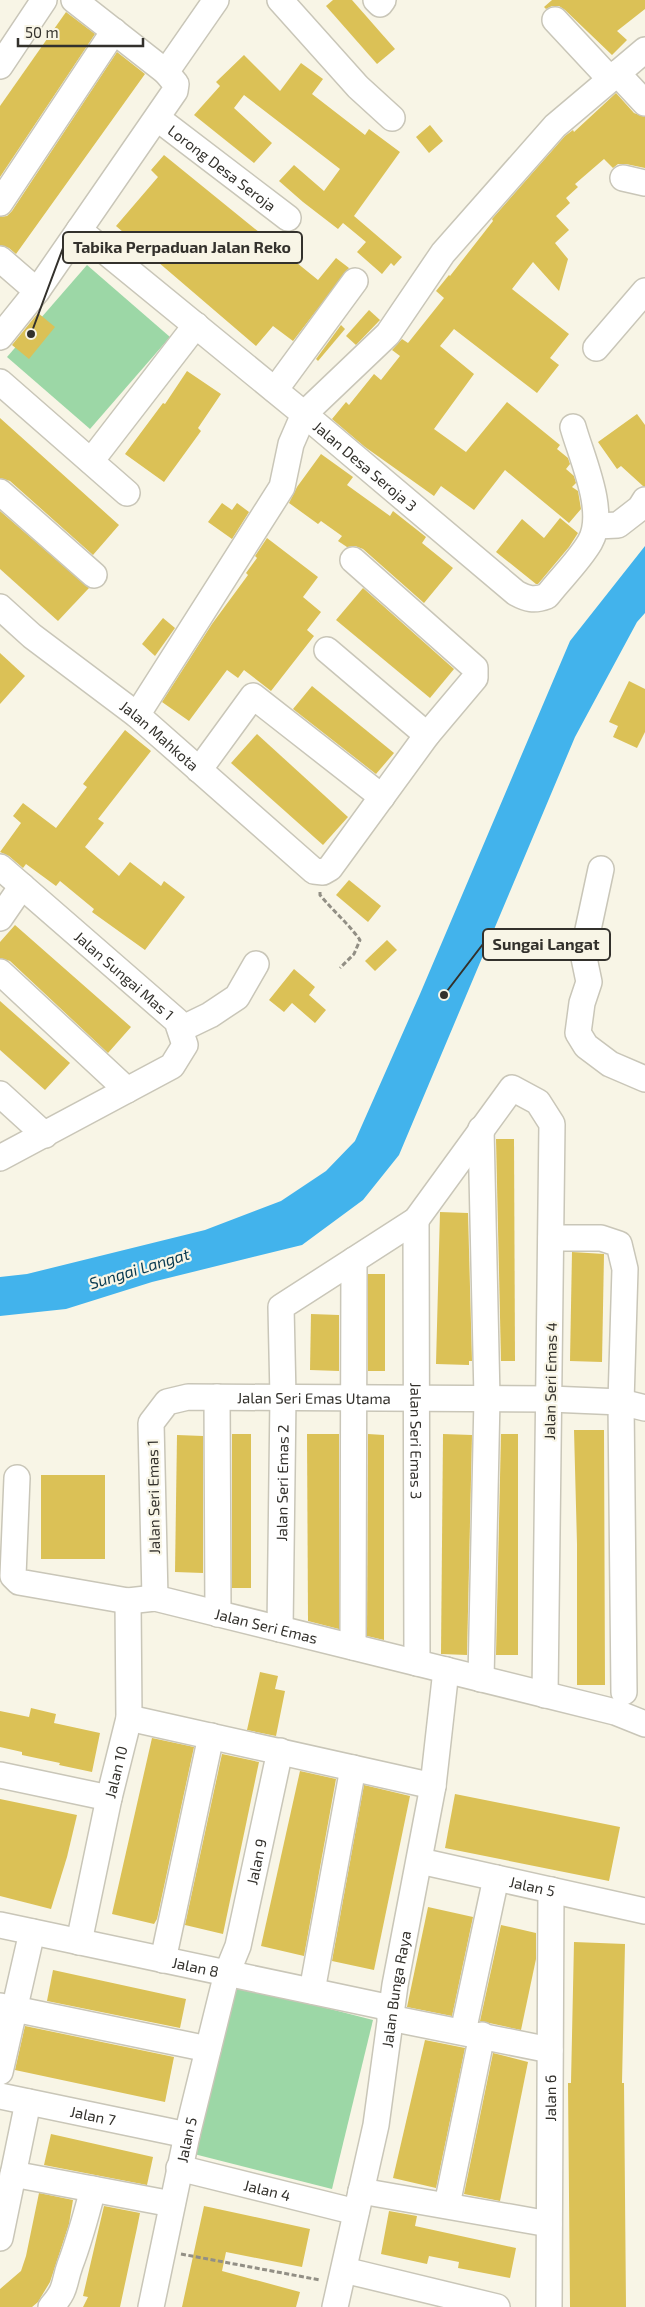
<svg xmlns="http://www.w3.org/2000/svg" width="645" height="2307" font-family="'Exo 2',sans-serif">
	<style>
		.green { fill: #9cd7a6 }
		.water { fill: #42b3ec }
		.building { fill: #dbc156 }
		.lines { fill: none; stroke-linecap: round; stroke-linejoin: round }
		.minor-casing { stroke: #c9c6b8; stroke-width: 28 }
		.path { stroke: #928f85; stroke-width: 3; stroke-dasharray: 5 2.5; stroke-linecap: butt }
		.minor { stroke: #fff; stroke-width: 25 }
		.labels { text-anchor: middle; dominant-baseline: central; stroke-width: 4.5; stroke-linejoin: round; paint-order: stroke }
		.street-label { font-size: 15px; fill: #33312c; stroke: #f8f5e6 }
		.water-label { font-size: 16px; font-style: italic; fill: #083a51; stroke: #f8f5e6 }
		.leader { fill: none; stroke: #33312c; stroke-width: 2 }
		.callout-dot { fill: #33312c; stroke: #f8f5e6; stroke-width: 2 }
		.callout { fill: #f8f5e6; stroke: #33312c; stroke-width: 2 }
		.callout-label { font-size: 16px; text-anchor: middle; font-weight: bold; fill: #33312c }
	</style>
	<rect width="100%" height="100%" fill="#f8f5e6"/>
	<!-- green -->
	<g class="green">
		<path d="M87 265 170 337 90 429 7 357Z"/>
		<path d="M237 1985 373 2020 332 2189 194 2154Z"/>
	</g>
	<!-- water -->
	<path class="water" d="M645 546V613L637 622 575 737 399 1155 363 1200 302 1245 152 1282 66 1309 0 1316V1277L27 1274 205 1230 281 1201 326 1171 355 1141 420 994 570 641Z"/>
	<!-- building -->
	<g class="building">
		<path d="M333 0H352L395 49 377 64 326 6Z"/>
		<path d="M552 0H645V9L617 31 627 40 612 55 565 10 559 6H552L546 9 544 7Z"/>
		<path d="M66 12 95 34 0 177V106Z"/>
		<path d="M117 52 145 74 16 254 9 248 0 245V217L7 216 12 211Z"/>
		<path d="M244 55 280 91 301 63 323 79 312 94 365 135 369 129 400 152 354 216 402 257 394 266 391 263 382 274 357 252 366 242 343 223 338 229 303 202 279 181 294 165 324 191 340 169 244 95 234 108 272 143 254 163 194 115 220 86 216 82Z"/>
		<path d="M616 93 634 113 645 117V168L626 164H618L613 168 604 159 575 184 578 187 566 198 570 203 556 216 569 230 555 243 568 259 559 291 533 262 512 289 569 334 550 358 559 365 537 393 454 329 440 346 474 374 434 429 466 452 507 402 560 445 557 449 568 458 570 464 566 469 574 476 576 483 572 487 578 491 581 509 569 523 505 470 474 510 441 486 434 496 365 447 332 419 346 402 349 405 374 374 381 380 400 356 392 350 402 339 408 343 444 298 436 291 449 275 450 276 493 221 492 219 565 136 573 130 574 132Z"/>
		<path d="M430 125 443 141 429 153 416 137Z"/>
		<path d="M164 155 318 280 336 258 349 268 293 341 273 326 256 346 116 226 158 177 151 170Z"/>
		<path d="M369 310 380 320 356 345 346 336Z"/>
		<path d="M38 313 55 327 29 359 12 345Z"/>
		<path d="M341 325 345 329 318 361 316 359Z"/>
		<path d="M187 371 221 394 198 428 201 431 164 482 125 454 163 403 165 404Z"/>
		<path d="M637 414 645 425V486H643L621 466 617 469 598 442Z"/>
		<path d="M0 418 119 525 93 555 10 481 0 478Z"/>
		<path d="M321 454 353 477 347 485 390 516 393 511 426 537 422 543 453 568 424 603 363 549 355 546 347 547 338 541 342 536 321 521 318 524 289 503 297 487Z"/>
		<path d="M222 503 232 510 237 503 249 512 232 539 208 522Z"/>
		<path d="M0 511 89 588 58 621 0 569Z"/>
		<path d="M560 518 578 533 569 547 538 584H536L496 552 522 519 544 538Z"/>
		<path d="M267 538 318 577 303 597 321 612 307 630 314 636 271 691 244 670 238 678 227 670 189 721 162 702 212 624 248 575 246 573 257 558 255 556Z"/>
		<path d="M363 588 454 669 430 698 336 620Z"/>
		<path d="M163 618 175 628 155 656 142 644Z"/>
		<path d="M0 653 25 676 0 704Z"/>
		<path d="M629 681 645 689V732L637 748 613 737 618 726 609 722Z"/>
		<path d="M312 686 394 753 376 774 293 709Z"/>
		<path d="M125 730 151 751 98 819 104 823 85 847 119 876 130 862 161 886 164 881 185 897 145 950 92 912 94 909 60 881 56 886 26 864 23 868 9 856 0 852 21 823 13 816 23 803 56 828 87 787 83 784Z"/>
		<path d="M257 734 348 817 323 845 231 763Z"/>
		<path d="M349 880 381 906 368 922 336 895Z"/>
		<path d="M15 925 131 1027 108 1053 10 961 0 958V942Z"/>
		<path d="M387 940 397 950 375 971 365 961Z"/>
		<path d="M294 969 315 987 309 995 326 1010 315 1023 292 1003 284 1012 269 1000Z"/>
		<path d="M0 1001 70 1063 45 1090 0 1050Z"/>
		<path d="M496 1139H514L515 1361H501Z"/>
		<path d="M440 1212 468 1213 472 1361H469V1365L436 1364Z"/>
		<path d="M572 1252 604 1254 602 1362 570 1361Z"/>
		<rect x="368" y="1274" width="17" height="97"/>
		<path d="M311 1314 339 1315V1371L310 1370Z"/>
		<path d="M574 1430H604L605 1685H577V1544Z"/>
		<rect x="232" y="1434" width="19" height="154"/>
		<path d="M307 1434H339V1629L308 1621Z"/>
		<path d="M368 1434 384 1435V1640L367 1636Z"/>
		<path d="M443 1434 472 1435 467 1655 441 1654Z"/>
		<path d="M501 1434H518V1655H496Z"/>
		<path d="M177 1435 203 1436V1573L175 1572Z"/>
		<rect x="41" y="1475" width="64" height="84"/>
		<path d="M260 1672 278 1676 275 1689 285 1691 276 1736 247 1730Z"/>
		<path d="M31 1708 56 1714 54 1723 100 1733 92 1772 59 1765 60 1763 22 1755V1752L0 1747V1711L29 1717Z"/>
		<path d="M152 1738 194 1747 157 1919 154 1924 112 1914Z"/>
		<path d="M222 1754 259 1762 223 1934 185 1925Z"/>
		<path d="M300 1771 336 1779 304 1956 261 1946Z"/>
		<path d="M364 1785 410 1796 374 1970 332 1961Z"/>
		<path d="M455 1794 620 1827 609 1881 445 1848Z"/>
		<path d="M0 1799 77 1815 67 1857 51 1909 0 1896Z"/>
		<path d="M428 1907 473 1917 452 2016 407 2007Z"/>
		<path d="M501 1925 536 1933V1959L521 2030 480 2021Z"/>
		<path d="M574 1942 625 1944 622 2083H624L626 2307H570L568 2083H571Z"/>
		<path d="M53 1970 186 1999 180 2028 47 2001Z"/>
		<path d="M25 2026 174 2057 165 2102 15 2070Z"/>
		<path d="M425 2040 465 2048 436 2188 393 2178Z"/>
		<path d="M493 2053 528 2062 500 2201 464 2194Z"/>
		<path d="M51 2134 153 2157 147 2185 44 2165Z"/>
		<path d="M39 2193 73 2200 69 2224 50 2282 38 2302 32 2307H0V2289L21 2271 26 2256Z"/>
		<path d="M104 2206 140 2213 137 2228 120 2307H83L88 2297 83 2296Z"/>
		<path d="M204 2206 310 2229 302 2267 226 2252 222 2271 300 2292 296 2307H182Z"/>
		<path d="M389 2211 417 2216 415 2226 516 2248 510 2278 458 2268 459 2262 429 2256 427 2264 381 2254Z"/>
	</g>
	<g class="lines">
		<defs>
			<g id="minor">
				<path d="M280 0 358 87 392 118"/>
				<path d="M376 0 380 4 383 0"/>
				<path d="M555 20 610 79"/>
				<path d="M0 66 44 0"/>
				<path d="M166 72 216 0"/>
				<path d="M617 73 645 103"/>
				<path id="s1" d="M157 118 288 218"/>
				<path d="M623 178 645 183"/>
				<path d="M0 203 114 31"/>
				<path id="s2" d="M79 230 304 414 516 593C527 599 534 601 547 596 560 579 579 561 590 542 607 512 582 459 573 427"/>
				<path d="M0 259 37 291"/>
				<path d="M0 337 37 291 175 91 176 84 166 72 74 0"/>
				<path d="M596 348 645 291"/>
				<path d="M0 382 127 493"/>
				<path d="M275 390 355 281"/>
				<path d="M91 461 196 325"/>
				<path d="M0 492 94 575"/>
				<path d="M597 526 618 525 640 508 645 500"/>
				<path id="s3" d="M0 607 32 636 137 715 314 871 323 872 330 868 427 735 475 678V668L353 560"/>
				<path d="M327 650 427 735"/>
				<path d="M137 715 282 487 291 444 304 414 388 334 443 253 555 126 645 50"/>
				<path d="M199 770 253 696 382 797"/>
				<path id="s4" d="M0 867 177 1021 185 1045 172 1066 0 1158"/>
				<path d="M601 869 583 953 589 982 582 1003 578 1033 586 1046 610 1064 645 1079"/>
				<path d="M0 918 22 886"/>
				<path d="M0 972 127 1090"/>
				<path d="M181 1029 210 1015 237 997 256 964"/>
				<path d="M0 1094 45 1135"/>
				<path d="M481 1129 487 1398 481 1679"/>
				<path id="s5" d="M416 1220 417 1663"/>
				<path d="M551 1238H601L619 1244 625 1269 621 1402 624 1692"/>
				<path d="M217 1397 218 1614"/>
				<path id="s6" d="M17 1478 13 1576 19 1582 128 1601 155 1598 615 1712 645 1724"/>
				<path id="s7" d="M155 1598 151 1423 167 1402 188 1397 550 1399 621 1402 645 1408"/>
				<path id="s8" d="M280 1629 283 1397 281 1307 416 1220 512 1088 538 1102 552 1124 545 1695"/>
				<path d="M353 1647 354 1260"/>
				<path d="M129 1718 433 1786"/>
				<path d="M0 1775 109 1798"/>
				<path id="s9" d="M420 1861 645 1911"/>
				<path id="s10" d="M0 1925 391 2008"/>
				<path id="s11" d="M79 1942 109 1798 129 1718 128 1601"/>
				<path d="M163 1960 211 1736"/>
				<path d="M312 1991 353 1768"/>
				<path d="M0 2006 208 2049"/>
				<path d="M390 2018 550 2050"/>
				<path d="M463 2032 496 1878"/>
				<path d="M0 2072 32 1932"/>
				<path id="s12" d="M0 2096 187 2135"/>
				<path id="s13" d="M179 2168 356 2212"/>
				<path d="M13 2174 172 2204"/>
				<path d="M361 2191 549 2224"/>
				<path d="M447 2205 482 2035"/>
				<path d="M0 2238 28 2102"/>
				<path d="M344 2270 497 2307"/>
				<path d="M51 2307C67 2289 63 2285 70 2265 80 2239 86 2216 93 2189"/>
				<path id="s14" d="M151 2307 187 2135 227 1973 238 1946 280 1751"/>
				<path id="s15" d="M335 2307 376 2125 395 1985 433 1786 446 1670"/>
				<path id="s16" d="M549 2307 551 1890"/>
			</g>
		</defs>
		<!-- minor casing -->
		<use href="#minor" class="minor-casing"/>
		<!-- path -->
		<g class="path">
			<path d="M320 892V895C333 911 348 923 360 940L354 954 340 968"/>
			<path d="M181 2254 320 2280"/>
		</g>
		<!-- minor -->
		<use href="#minor" class="minor"/>
	</g>
	<g class="labels">
		<!-- street labels -->
		<g class="street-label">
			<text stroke="none"><textPath href="#s1" startOffset="82">Lorong Desa Seroja</textPath></text>
			<text stroke="none"><textPath href="#s2" startOffset="371">Jalan Desa Seroja 3</textPath></text>
			<text stroke="none"><textPath href="#s3" startOffset="205">Jalan Mahkota</textPath></text>
			<text stroke="none"><textPath href="#s4" startOffset="165">Jalan Sungai Mas 1</textPath></text>
			<text transform="translate(550 1381) rotate(-89)">Jalan Seri Emas 4</text>
			<text stroke="none"><textPath href="#s7" startOffset="349">Jalan Seri Emas Utama</textPath></text>
			<text stroke="none"><textPath href="#s5" startOffset="221">Jalan Seri Emas 3</textPath></text>
			<text stroke="none"><textPath href="#s8" startOffset="146">Jalan Seri Emas 2</textPath></text>
			<text transform="translate(153 1497) rotate(-91)">Jalan Seri Emas 1</text>
			<text stroke="none"><textPath href="#s6" startOffset="359">Jalan Seri Emas</textPath></text>
			<text stroke="none"><textPath href="#s11" startOffset="174">Jalan 10</textPath></text>
			<text stroke="none"><textPath href="#s14" startOffset="458">Jalan 9</textPath></text>
			<text stroke="none"><textPath href="#s9" startOffset="115">Jalan 5</textPath></text>
			<text stroke="none"><textPath href="#s10" startOffset="200">Jalan 8</textPath></text>
			<text stroke="none"><textPath href="#s15" startOffset="324">Jalan Bunga Raya</textPath></text>
			<text stroke="none"><textPath href="#s16" startOffset="209">Jalan 6</textPath></text>
			<text stroke="none"><textPath href="#s12" startOffset="95">Jalan 7</textPath></text>
			<text stroke="none"><textPath href="#s14" startOffset="171">Jalan 5</textPath></text>
			<text stroke="none"><textPath href="#s13" startOffset="91">Jalan 4</textPath></text>
		</g>
		<!-- water labels -->
		<g class="water-label">
			<text transform="translate(139 1268) rotate(-17)">Sungai Langat</text>
		</g>
	</g>
	<!-- callouts -->
	<path class="leader" d="M31 334L63 248M444 995L483 944"/>
	<g class="callout-dot">
		<circle cx="31" cy="334" r="5"/>
		<circle cx="444" cy="995" r="5"/>
	</g>
	<g class="callout">
		<rect x="63" y="232" width="239" height="31" rx="5"/>
		<rect x="483" y="929" width="127" height="31" rx="5"/>
	</g>
	<g class="callout-label">
		<text x="182" y="253">Tabika Perpaduan Jalan Reko</text>
		<text x="546" y="950">Sungai Langat</text>
	</g>
	<!-- scale -->
	<path d="M18 38v8h125v-8" fill="none" stroke="#33312c" stroke-width="2.5"/>
	<text x="25" y="38" font-size="15" fill="#33312c" stroke="#f8f5e6" stroke-width="4" paint-order="stroke">50 m</text>
</svg>
